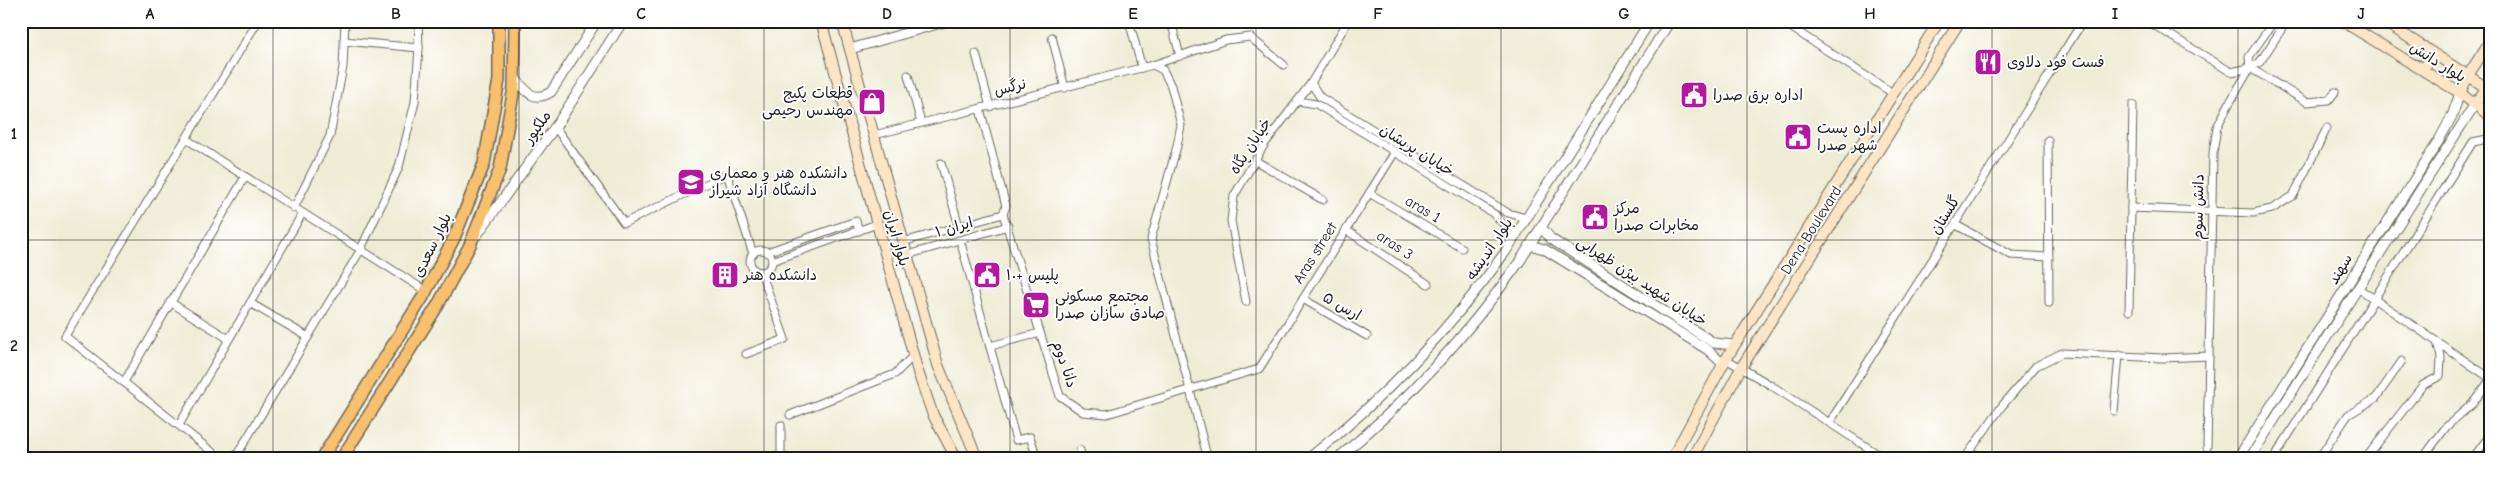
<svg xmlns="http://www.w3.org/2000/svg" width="2511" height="479" font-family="'Comic Neue','Playpen Sans Arabic',sans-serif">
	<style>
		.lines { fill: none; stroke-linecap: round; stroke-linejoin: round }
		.minor-casing { stroke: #66655d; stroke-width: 9 }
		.tertiary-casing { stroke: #66655d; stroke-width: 11 }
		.secondary-casing { stroke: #66655d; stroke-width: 12 }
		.primary-casing { stroke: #66655d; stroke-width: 14 }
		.minor { stroke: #fff; stroke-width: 7 }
		.tertiary { stroke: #fff; stroke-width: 9 }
		.secondary { stroke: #fce5c4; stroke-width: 10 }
		.primary { stroke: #f8bf6c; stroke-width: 11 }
		.grid { fill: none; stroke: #1c1c1c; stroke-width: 1; stroke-opacity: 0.55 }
		.labels { text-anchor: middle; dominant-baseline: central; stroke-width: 4; stroke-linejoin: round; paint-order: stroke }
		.poi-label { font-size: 15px; fill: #1c1c1c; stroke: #fff; text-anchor: start }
		.street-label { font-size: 15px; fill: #1c1c1c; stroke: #fff }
		.neatline { fill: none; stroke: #1c1c1c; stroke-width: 2 }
		.grid-label { font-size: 16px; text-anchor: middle; font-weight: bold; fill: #1c1c1c }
	</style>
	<rect width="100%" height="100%" fill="#fff"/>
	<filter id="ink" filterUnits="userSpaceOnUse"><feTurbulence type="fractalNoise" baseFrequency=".02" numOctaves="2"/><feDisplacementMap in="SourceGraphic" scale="10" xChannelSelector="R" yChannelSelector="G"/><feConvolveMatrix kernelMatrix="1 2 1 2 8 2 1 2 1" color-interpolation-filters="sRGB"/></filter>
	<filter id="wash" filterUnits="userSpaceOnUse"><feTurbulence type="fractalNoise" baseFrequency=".0096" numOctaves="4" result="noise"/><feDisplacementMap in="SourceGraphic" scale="20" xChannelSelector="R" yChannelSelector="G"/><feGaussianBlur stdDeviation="1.12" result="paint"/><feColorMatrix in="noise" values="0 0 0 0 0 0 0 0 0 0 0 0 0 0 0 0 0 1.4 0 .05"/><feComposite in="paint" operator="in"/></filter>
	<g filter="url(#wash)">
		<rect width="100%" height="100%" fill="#efecd6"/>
	</g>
	<g filter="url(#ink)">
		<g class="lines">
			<defs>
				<g id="minor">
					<path d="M1129 21 1142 68"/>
					<path d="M1171 21 1180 56"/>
					<path d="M1781 21 1894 94"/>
					<path d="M2147 21 2231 72 2250 68"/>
					<path d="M1052 37 1065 88"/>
					<path d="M344 41 419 48"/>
					<path d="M976 54 990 107"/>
					<path d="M1153 65 1163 70 1171 86 1181 125 1177 146 1151 239 1207 456 1206 458"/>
					<path d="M2250 68 2307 102 2329 100 2335 92"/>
					<path d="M2250 68 2249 57 2274 21"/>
					<path d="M908 75 921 123"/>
					<path d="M1311 83 1320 97 1508 213 1526 218"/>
					<path d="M1298 101 1316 104 1395 152 1494 214 1515 236"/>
					<path d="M980 109 1006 206 1003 214 1060 396 1083 412 1107 414 1259 369 1395 152"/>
					<path d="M555 127 624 223 727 174 753 254"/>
					<path d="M874 135 1153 65 1226 40 1250 37 1284 65"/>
					<path d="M186 139 426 291"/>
					<path d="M2048 140 2049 303"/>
					<path d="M1256 161 1323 200"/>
					<path d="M941 163 959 226"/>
					<path d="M1369 193 1462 248"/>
					<path d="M294 208 330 136 343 67 345 21"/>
					<path d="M2131 208 2253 213 2272 209 2293 196 2327 128"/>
					<path d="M1956 225 2011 255 2049 257"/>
					<path d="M1346 230 1428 284"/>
					<path d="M960 240 1016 440 1030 437 1037 458"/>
					<path d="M903 242 1003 214"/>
					<circle cx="761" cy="261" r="11"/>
					<path d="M767 252 856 221 859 231"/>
					<path d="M907 255 1008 226"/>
					<path d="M772 261 877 224"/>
					<path d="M2358 288 2490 378"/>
					<path d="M1303 299 1367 336"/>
					<path d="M170 302 229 339"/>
					<path d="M1246 302 1231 221 1234 196 1264 145 1311 83 1348 21"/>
					<path d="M250 303 308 337"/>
					<path d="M2129 311 2133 105"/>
					<path d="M990 346 1040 333"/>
					<path d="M746 354 785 339 761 272"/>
					<path d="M1726 359 1772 386 1884 458"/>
					<path d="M124 382 245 177"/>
					<path d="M2114 411 2119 355"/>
					<path d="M790 415 895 374 914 355"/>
					<path d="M1830 422 2083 21"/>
					<path d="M179 425 302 214"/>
					<path d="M781 425V458"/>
					<path d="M2207 447 2209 356"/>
					<path d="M1080 450 1082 458"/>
					<path d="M220 458 65 336 258 21"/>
					<path d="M235 458 360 251 399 167 415 102 419 48 418 21"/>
					<path d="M1965 458 2002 406 2036 366 2062 353 2162 358 2209 356 2213 153 2217 127 2229 104 2250 68 2260 62 2287 21"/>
					<path d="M2274 458 2473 142 2487 139 2490 141"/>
					<path d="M2319 458 2348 415 2376 398 2402 361"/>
					<path d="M2366 458 2423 385 2440 376 2441 357 2437 342"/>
					<path d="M2423 458 2446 427 2473 403 2490 380"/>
					<path d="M2473 458 2490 435"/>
				</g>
				<g id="tertiary">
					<path d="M850 49 948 21"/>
					<path d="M515 78C526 91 533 103 551 92L597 21"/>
					<path d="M1541 227 1551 239 1714 343 1734 345"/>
					<path d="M477 235 560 120 623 21"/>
					<path d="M1530 245 1544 249 1708 350 1723 364"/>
					<path d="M1309 458C1385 398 1450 329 1506 251L1650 21"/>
					<path d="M1338 458C1408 401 1468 334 1520 261L1670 21"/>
					<path d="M2238 458 2438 142 2452 116 2460 93"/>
					<path d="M2250 458 2475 104"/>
				</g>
				<g id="secondary">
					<path d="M821 21 918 372 933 415 956 458"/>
					<path d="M842 21 938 365 977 458"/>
					<path d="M2342 21 2460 93 2490 116"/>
					<path d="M2383 21 2490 90"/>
					<path d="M2415 65 2425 66C2432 60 2429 54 2424 47"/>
					<path d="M2460 93 2469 74 2490 41"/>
					<path d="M2475 104 2490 83"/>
					<path d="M1672 458 1726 359 1939 21"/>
					<path d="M1692 458 1741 368 1960 21"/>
				</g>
				<g id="primary">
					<path d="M322 458 423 297 454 238 484 164 499 80V21"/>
					<path d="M342 458 438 305 470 245 500 169 514 88 515 21"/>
				</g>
			</defs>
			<!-- minor casing -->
			<use href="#minor" class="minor-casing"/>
			<!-- tertiary casing -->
			<use href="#tertiary" class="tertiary-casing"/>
			<!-- secondary casing -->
			<use href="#secondary" class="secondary-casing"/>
			<!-- primary casing -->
			<use href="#primary" class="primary-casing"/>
			<!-- minor -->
			<use href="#minor" class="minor"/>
			<!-- tertiary -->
			<use href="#tertiary" class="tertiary"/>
			<!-- secondary -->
			<use href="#secondary" class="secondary"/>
			<!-- primary -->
			<use href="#primary" class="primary"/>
		</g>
	</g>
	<!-- grid -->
	<path class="grid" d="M273 21V458M519 21V458M764 21V458M1010 21V458M1256 21V458M1501 21V458M1747 21V458M1992 21V458M2238 21V458M21 240H2490"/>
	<!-- icons -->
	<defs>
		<symbol id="restaurant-square" viewBox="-11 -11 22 22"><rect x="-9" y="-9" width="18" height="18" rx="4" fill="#b5179e" stroke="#fff"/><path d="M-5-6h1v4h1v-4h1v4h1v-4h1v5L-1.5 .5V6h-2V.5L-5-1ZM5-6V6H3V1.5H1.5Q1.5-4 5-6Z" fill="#fff"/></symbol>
		<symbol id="civic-square" viewBox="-11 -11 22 22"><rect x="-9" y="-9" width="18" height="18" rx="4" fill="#b5179e" stroke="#fff"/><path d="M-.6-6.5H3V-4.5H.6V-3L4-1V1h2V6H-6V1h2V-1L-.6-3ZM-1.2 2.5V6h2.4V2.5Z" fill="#fff"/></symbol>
		<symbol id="shop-square" viewBox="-11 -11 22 22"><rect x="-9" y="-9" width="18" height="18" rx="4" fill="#b5179e" stroke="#fff"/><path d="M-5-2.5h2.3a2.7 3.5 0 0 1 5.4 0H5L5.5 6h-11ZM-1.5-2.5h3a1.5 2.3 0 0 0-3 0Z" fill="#fff"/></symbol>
		<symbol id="university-square" viewBox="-11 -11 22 22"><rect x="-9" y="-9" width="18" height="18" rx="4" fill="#b5179e" stroke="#fff"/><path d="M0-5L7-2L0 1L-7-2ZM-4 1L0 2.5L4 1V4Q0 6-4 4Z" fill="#fff"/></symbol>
		<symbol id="building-square" viewBox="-11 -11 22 22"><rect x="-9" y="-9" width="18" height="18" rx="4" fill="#b5179e" stroke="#fff"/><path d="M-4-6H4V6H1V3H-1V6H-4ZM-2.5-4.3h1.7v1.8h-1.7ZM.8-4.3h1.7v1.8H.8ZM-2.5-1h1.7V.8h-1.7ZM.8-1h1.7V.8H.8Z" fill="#fff"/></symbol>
		<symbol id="supermarket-square" viewBox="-11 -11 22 22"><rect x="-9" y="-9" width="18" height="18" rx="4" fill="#b5179e" stroke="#fff"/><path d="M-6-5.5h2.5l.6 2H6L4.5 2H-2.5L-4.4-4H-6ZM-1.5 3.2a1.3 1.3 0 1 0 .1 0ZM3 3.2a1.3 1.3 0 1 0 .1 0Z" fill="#fff"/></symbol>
	</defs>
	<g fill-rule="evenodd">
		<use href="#restaurant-square" x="1972" y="46" width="32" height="32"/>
		<use href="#civic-square" x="1678" y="79" width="32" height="32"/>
		<use href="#shop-square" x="856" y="86" width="32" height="32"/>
		<use href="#civic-square" x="1782" y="121" width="32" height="32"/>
		<use href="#university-square" x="675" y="166" width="32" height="32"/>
		<use href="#civic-square" x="1579" y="201" width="32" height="32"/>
		<use href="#building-square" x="709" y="259" width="32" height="32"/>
		<use href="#civic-square" x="971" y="259" width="32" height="32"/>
		<use href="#supermarket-square" x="1020" y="289" width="32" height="32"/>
	</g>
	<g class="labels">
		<!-- poi labels -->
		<g class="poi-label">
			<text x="2007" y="62">فست فود دلاوی</text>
			<text x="853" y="93" text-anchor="end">قطعات پکیج<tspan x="853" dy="17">مهندس رحیمی</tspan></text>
			<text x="1713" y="95">اداره برق صدرا</text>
			<text x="1817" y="128">اداره پست<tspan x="1817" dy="17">شهر صدرا</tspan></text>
			<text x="710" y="173">دانشکده هنر و معماری<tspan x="710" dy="17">دانشگاه آزاد شیراز</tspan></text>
			<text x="1614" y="208">مرکز<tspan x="1614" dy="17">مخابرات صدرا</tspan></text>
			<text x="744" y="275">دانشکده هنر</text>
			<text x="1006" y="275">پلیس +۱۰</text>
			<text x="1055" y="296">مجتمع مسکونی<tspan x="1055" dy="17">صادق سازان صدرا</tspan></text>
		</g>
		<!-- street labels -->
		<g class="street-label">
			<text transform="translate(2438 62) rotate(32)">بلوار دانش</text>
			<text transform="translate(1010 87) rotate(-14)">نرگس</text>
			<text transform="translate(537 127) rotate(-55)">ملکپور</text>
			<text transform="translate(1250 146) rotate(-57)">خیابان پگاه</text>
			<text transform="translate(1417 150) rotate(32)">خیابان پریشان</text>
			<text transform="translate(2198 207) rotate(-89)">دانش سوم</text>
			<text transform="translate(1423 209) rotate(31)">aras 1</text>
			<text transform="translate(1945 215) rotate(-58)">گلستان</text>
			<text transform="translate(954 227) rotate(-16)">ایران ۱</text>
			<text transform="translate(1811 230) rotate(-58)">Dena Boulevard</text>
			<text transform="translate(897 238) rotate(74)">بلوار ایران</text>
			<text transform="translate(432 245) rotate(-64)">بلوار سعدی</text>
			<text transform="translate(1395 245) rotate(34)">aras 3</text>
			<text transform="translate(1489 249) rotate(-56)">بلوار اندیشه</text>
			<text transform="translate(1315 253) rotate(-58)">Aras street</text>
			<text transform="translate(2340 269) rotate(-59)">سهند</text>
			<text transform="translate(1642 281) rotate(33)">خیابان شهید بیژن ظهرابی</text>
			<text transform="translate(1342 306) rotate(30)">ارس ۵</text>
			<text transform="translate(1065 364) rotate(71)">دانا دوم</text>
		</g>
	</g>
	<!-- margin -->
	<rect width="2511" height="479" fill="none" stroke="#fff" stroke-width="55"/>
	<rect x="28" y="28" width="2456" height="424" class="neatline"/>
	<g class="grid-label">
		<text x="150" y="19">A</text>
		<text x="396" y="19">B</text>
		<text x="641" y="19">C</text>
		<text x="887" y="19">D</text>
		<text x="1133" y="19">E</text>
		<text x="1378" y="19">F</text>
		<text x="1624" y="19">G</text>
		<text x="1870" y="19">H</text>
		<text x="2115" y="19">I</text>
		<text x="2361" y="19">J</text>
		<text x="14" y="139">1</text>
		<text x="14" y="351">2</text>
	</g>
</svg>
